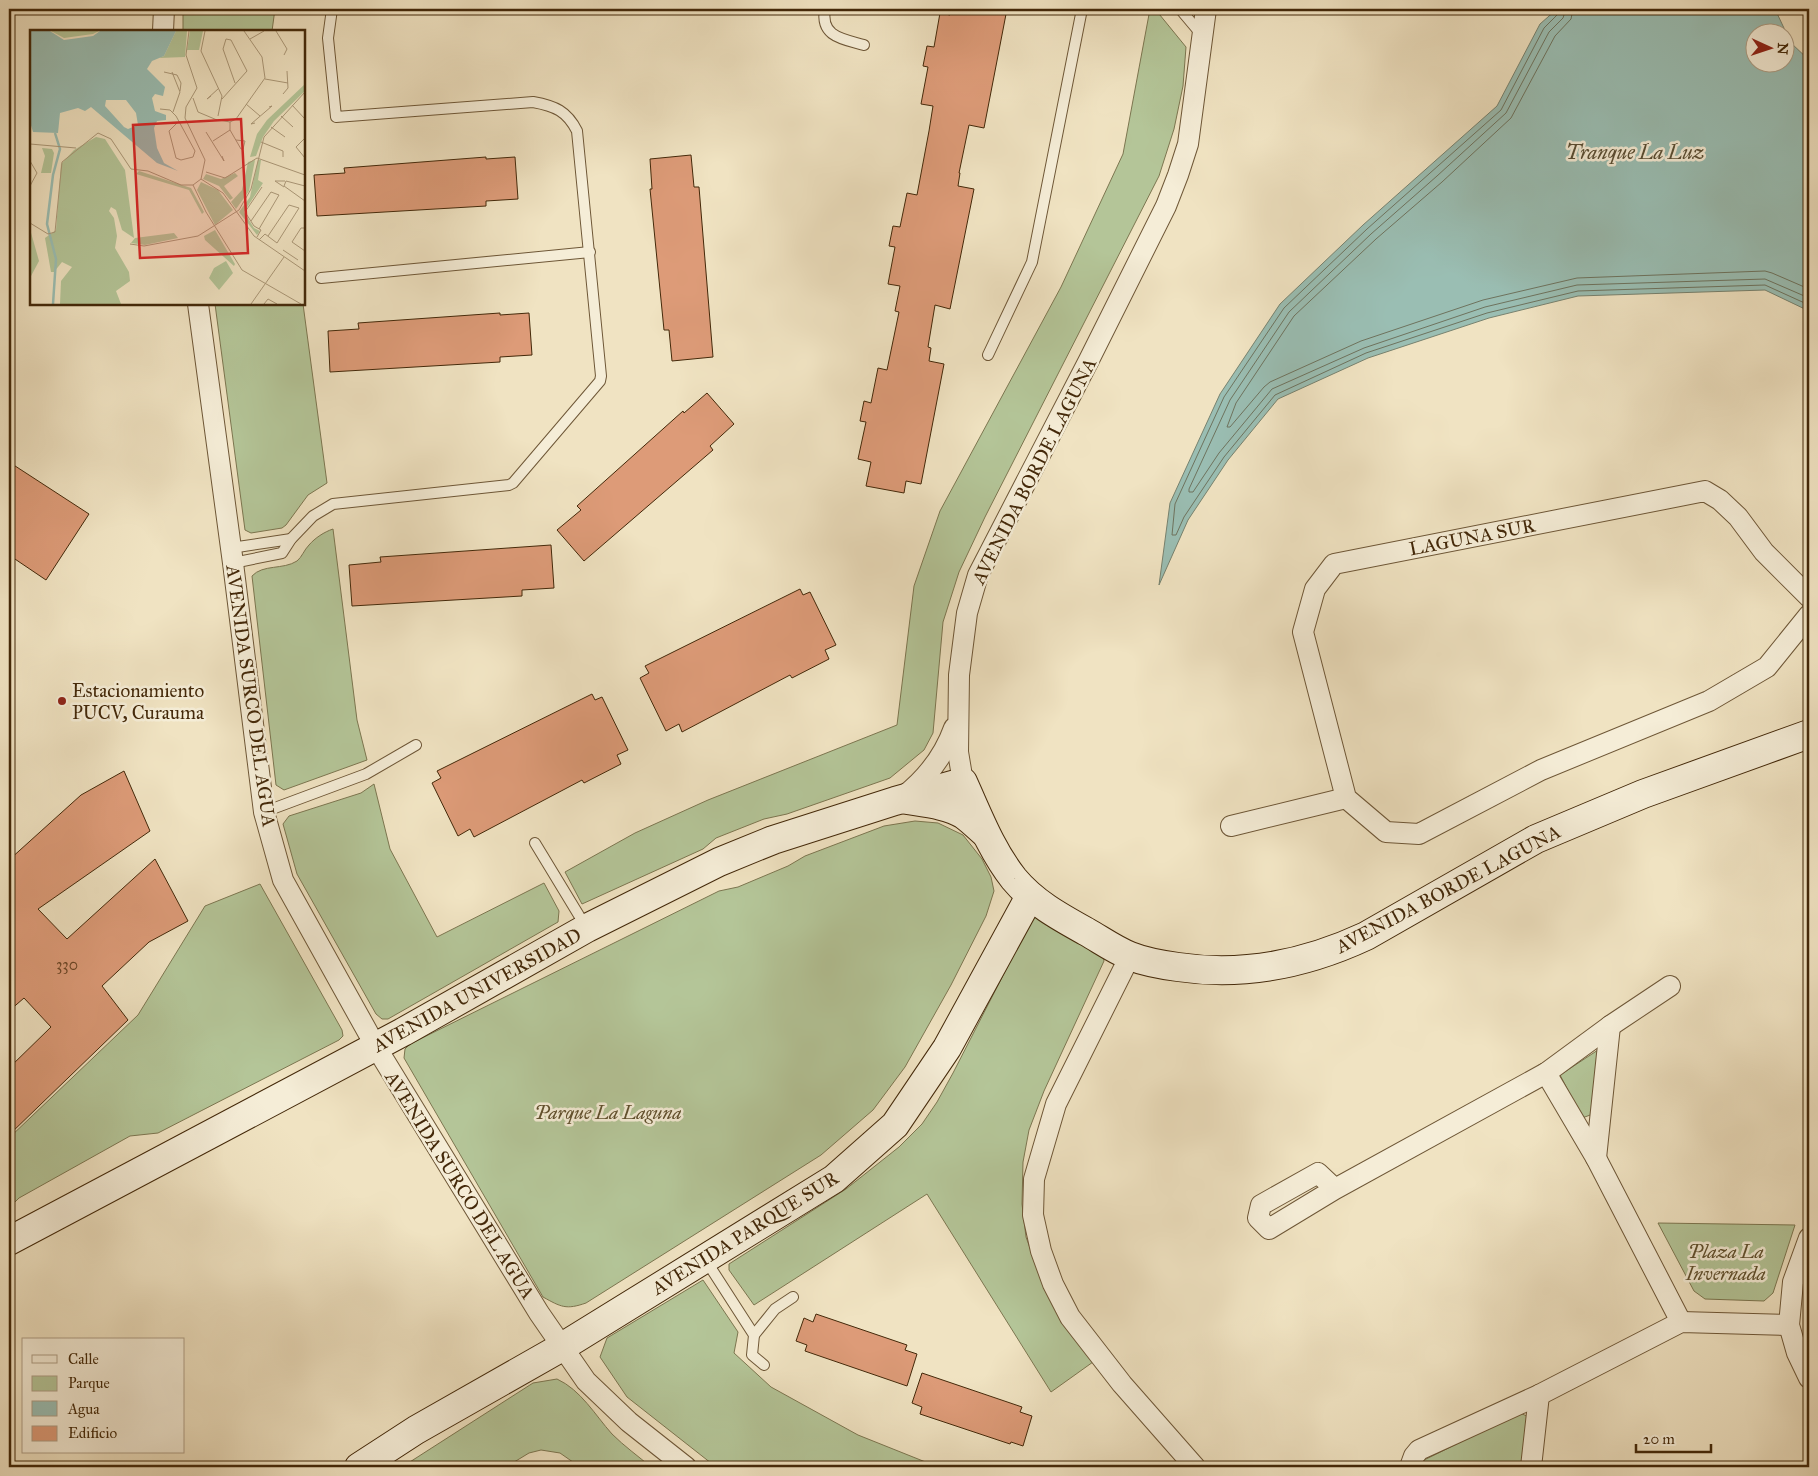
<svg xmlns="http://www.w3.org/2000/svg" width="1818" height="1476" font-family="'IM FELL Great Primer',serif">
	<style>
		.green { fill: #b4c598; stroke: #7c7650 }
		.water { fill: #9abeb3; stroke: #77826f; fill-rule: evenodd }
		.lines { fill: none; stroke-linecap: round; stroke-linejoin: round }
		.shore { stroke: #6e735e; stroke-width: 1 }
		.building { fill: #dd9b78; stroke: #432809 }
		.lane-casing { stroke: #6e5737; stroke-width: 12 }
		.street-casing { stroke: #6e5737; stroke-width: 22 }
		.secondary-casing { stroke: #432809; stroke-width: 30 }
		.lane { stroke: #f5edd7; stroke-width: 10 }
		.street { stroke: #f5edd7; stroke-width: 20 }
		.secondary { stroke: #f5edd7; stroke-width: 28 }
		.poi-dot { fill: #8f2418; stroke: #f5edd7; stroke-width: 2 }
		.labels { text-anchor: middle; dominant-baseline: central; stroke-width: 5; stroke-linejoin: round; paint-order: stroke }
		.number-label { font-size: 16px; fill: #6a4525 }
		.street-label { font-size: 19px; fill: #432809; stroke: #f5edd7 }
		.poi-label { font-size: 19px; fill: #432809; stroke: #f5edd7; text-anchor: start }
		.park-label { font-size: 19px; font-style: italic; fill: #5f4f2d; stroke: #f5edd7 }
		.water-label { font-size: 20px; font-style: italic; fill: #594e34; stroke: #f5edd7 }
		.inset-river { fill: none; stroke: #9abeb3; stroke-width: 2.5 }
		.inset-road { fill: none; stroke: #ab9878; stroke-width: 1 }
		.view { fill: #d62828; fill-opacity: 0.15; stroke: #d62828; stroke-width: 2.5 }
		.inset-edge { fill: none; stroke: #432809; stroke-width: 2.5 }
	</style>
	<rect width="100%" height="100%" fill="#f0e3c2"/>
	<filter id="stains"><feTurbulence type="fractalNoise" baseFrequency=".004" numOctaves="4"/><feColorMatrix values="0 0 0 0 .2 0 0 0 0 .09 0 0 0 0 .02 0 0 0 .5 -.17"/></filter>
	<radialGradient id="worn" r=".72"><stop offset=".6" stop-color="#630" stop-opacity="0"/><stop offset="1" stop-color="#630" stop-opacity=".3"/></radialGradient>
	<!-- green -->
	<g class="green">
		<path d="M183 9H275L272 31H183Z"/>
		<path d="M1150 9H1155L1186 47 1183 86 1174 129 1159 176 985 517 959 572 943 622 933 733 924 750 890 778 787 814 764 819 716 838 703 849 582 904 565 872 635 833 708 800 897 725 914 586 940 511 1061 287 1123 154Z"/>
		<path d="M215 304H303L327 483 308 495 286 525 282 528 251 533 245 530Z"/>
		<path d="M333 529 357 720 367 760 284 790 276 785 252 576C263 564 283 570 297 561 302 557 304 550 309 545 315 538 324 532 333 529Z"/>
		<path d="M374 784 390 849 437 937 544 883 559 911 558 922 388 1019H382L376 1014 297 874 283 824 289 816 361 793Z"/>
		<path d="M915 821 938 823 963 835 982 859 991 877 994 891 986 916 951 985 905 1067 873 1110 821 1155 586 1303C566 1310 561 1307 543 1297L404 1058 405 1049 410 1044 719 891 738 887 788 866 805 856 884 826Z"/>
		<path d="M260 884 342 1030 343 1036 339 1040 158 1133 130 1136 19 1198 9 1208V1138L138 1015 205 906Z"/>
		<path d="M1037 915 1103 955 1104 961 1044 1091 1029 1130 1023 1162 1022 1204 1026 1237 1038 1270 1093 1362 1051 1392 927 1194 754 1305 729 1270V1264L846 1189 899 1147 922 1124 937 1102 953 1073 1033 917Z"/>
		<path d="M1598 1050 1593 1114 1582 1118 1560 1075Z"/>
		<path d="M1658 1223 1795 1225 1773 1293 1764 1301 1705 1299 1694 1291Z"/>
		<path d="M703 1280 738 1332 734 1353 771 1387 858 1435 938 1467H716L627 1397 600 1357 607 1338Z"/>
		<path d="M557 1379C581 1390 595 1415 612 1434 624 1446 638 1456 651 1467H580L560 1453 541 1450 529 1453 506 1467H402L533 1383Z"/>
		<path d="M1520 1413 1529 1417 1525 1467H1419L1422 1461Z"/>
	</g>
	<!-- water -->
	<path class="water" d="M1557 9H1775L1791 43 1809 60V311L1765 290 1578 296 1489 318 1368 358 1278 399 1228 460 1188 520 1159 585 1170 503 1220 394 1280 304 1363 225 1497 106 1540 24ZM1756 32H1786V62H1756Z"/>
	<g class="lines">
		<!-- shore -->
		<g class="shore">
			<path d="M1560 9 1558 14 1544 28 1501 110 1367 229 1284 308 1224 397 1175 504 1172 535H1176L1184 517 1224 457 1275 395 1366 353 1487 313 1578 291 1765 285 1809 305"/>
			<path d="M1566 9 1563 18 1549 32 1506 113 1437 176 1371 234 1289 312 1230 400 1189 489V492H1193L1219 453 1272 389 1364 348 1485 307 1577 285 1765 279 1809 298"/>
			<path d="M1573 9 1571 19 1555 36 1511 118 1442 182 1376 239 1294 316 1236 403 1227 427H1230L1264 387 1270 382 1361 341 1483 300 1577 278 1765 271 1772 273 1809 289"/>
		</g>
	</g>
	<!-- building -->
	<g class="building">
		<path d="M951 9H1007L984 128 969 125 959 173H960L958 186 974 189 950 309 935 305 928 347 931 348 929 361 944 364 921 484 906 481 904 493 866 486 871 462 858 459 866 422 860 421 864 401 871 403 878 368 887 370 899 312 895 311 900 286 888 284 895 247 889 246 893 226 900 227 907 193 917 195 929 131 933 106 921 104 928 67 923 66 927 46 934 47 940 13 950 15Z"/>
		<path d="M691 155 694 187H699L713 357 672 361 669 330H664L650 189H652L650 159Z"/>
		<path d="M486 157V159L515 157 518 199 486 201V206L317 216 314 175 345 173 344 168Z"/>
		<path d="M500 313V315L529 313 532 355 500 357V362L330 372 328 331 359 329 358 323Z"/>
		<path d="M707 393 734 424 710 446 713 450 584 561 557 530 581 510 577 506 683 411 684 413Z"/>
		<path d="M9 462 89 514 46 580 9 555Z"/>
		<path d="M551 545 554 588 522 590V596L352 606 349 565 381 562 380 557Z"/>
		<path d="M800 589 803 595 810 592 836 645 825 650 829 659 792 678 790 675 682 732 679 724 666 731 640 678 649 673 645 666Z"/>
		<path d="M592 694 595 700 602 697 628 750 617 755 621 764 584 783 582 780 474 837 470 829 458 836 432 783 441 778 437 771Z"/>
		<path d="M124 771 150 831 38 909 67 939 155 859 188 921 149 942 102 986 128 1020 9 1135V1068L51 1027 24 998 9 1011V860L81 795Z"/>
		<path d="M816 1314 907 1345 905 1350 917 1354 907 1386 805 1351 807 1345 796 1341 804 1318 813 1322Z"/>
		<path d="M922 1373 1022 1407 1020 1412 1032 1416 1023 1446 1011 1442 1010 1444 920 1414 922 1407 912 1403Z"/>
	</g>
	<g class="lines">
		<defs>
			<g id="lane">
				<path d="M825 9C820 37 843 39 864 45"/>
				<path d="M1180 9 1201 34"/>
				<path d="M321 278 590 252"/>
				<path d="M988 355 1032 262 1082 9"/>
				<path d="M231 548 291 539"/>
				<path d="M233 563 282 553 291 539 313 516 333 504 509 485 513 483 600 381 601 376 577 131C567 111 555 106 533 102L336 117 328 38 332 9"/>
				<path d="M264 812 366 774 416 745"/>
				<path d="M535 843 586 927"/>
				<path d="M705 1259 754 1335 752 1355 764 1365"/>
				<path d="M754 1335 775 1309 793 1297"/>
			</g>
			<g id="street">
				<path d="M163 31 164 9"/>
				<path d="M198 304 233 563 264 812 283 880 376 1047 539 1313 586 1381 629 1422 686 1467"/>
				<path d="M1809 597 1764 552 1738 517 1720 500 1705 491 1334 564 1315 589 1303 632 1346 798 1386 832 1419 834 1541 770 1709 701 1767 667 1809 615"/>
				<path d="M963 782 958 752 959 675 967 613 978 575 1089 360 1166 206 1178 175 1188 144 1206 9"/>
				<path d="M904 796C928 777 944 756 954 728"/>
				<path d="M1231 826 1346 798"/>
				<path d="M1130 956 1056 1104 1034 1179 1033 1215 1041 1251 1053 1284 1070 1317 1122 1384 1195 1467"/>
				<path d="M1546 1073 1596 1158 1681 1322"/>
				<path d="M1596 1158 1610 1026"/>
				<path d="M1335 1189 1318 1173 1261 1205 1258 1218 1269 1229 1335 1189 1546 1073 1610 1026 1670 986"/>
				<path d="M1809 1238 1793 1282 1789 1325 1797 1353 1809 1378"/>
				<path d="M1410 1467 1414 1456 1419 1450 1539 1395 1681 1322 1789 1325"/>
				<path d="M1531 1467 1539 1395"/>
			</g>
			<g id="secondary">
				<path d="M907 800C926 803 948 805 964 815 971 820 978 827 985 833"/>
				<path d="M9 1241 403 1032 587 928 719 862 773 840 895 801 963 782C978 815 991 850 1014 879 1034 903 1060 917 1087 932 1101 940 1115 950 1130 956 1145 962 1163 965 1178 967 1244 977 1306 964 1366 936L1536 839 1643 794 1809 734"/>
				<path d="M359 1467 416 1430 562 1347 834 1179 895 1125 947 1048 1030 896"/>
			</g>
		</defs>
		<!-- lane casing -->
		<use href="#lane" class="lane-casing"/>
		<!-- street casing -->
		<use href="#street" class="street-casing"/>
		<!-- secondary casing -->
		<use href="#secondary" class="secondary-casing"/>
		<!-- lane -->
		<use href="#lane" class="lane"/>
		<!-- street -->
		<use href="#street" class="street"/>
		<!-- secondary -->
		<use href="#secondary" class="secondary"/>
	</g>
	<!-- markers -->
	<circle class="poi-dot" cx="62" cy="701" r="5"/>
	<g class="labels">
		<!-- number labels -->
		<g class="number-label">
			<text x="67" y="964">330</text>
		</g>
		<!-- street labels -->
		<g class="street-label">
			<text transform="translate(1034 471) rotate(-63)">AVENIDA BORDE LAGUNA</text>
			<text transform="translate(1472 537) rotate(-11)">LAGUNA SUR</text>
			<text transform="translate(251 696) rotate(82)">AVENIDA SURCO DEL AGUA</text>
			<text transform="translate(1448 889) rotate(-28)">AVENIDA BORDE LAGUNA</text>
			<text transform="translate(477 990) rotate(-29)">AVENIDA UNIVERSIDAD</text>
			<text transform="translate(460 1185) rotate(58)">AVENIDA SURCO DEL AGUA</text>
			<text transform="translate(745 1233) rotate(-32)">AVENIDA PARQUE SUR</text>
		</g>
		<!-- poi labels -->
		<g class="poi-label">
			<text x="72" y="690">Estacionamiento<tspan x="72" dy="22">PUCV, Curauma</tspan></text>
		</g>
		<!-- park labels -->
		<g class="park-label">
			<text x="608" y="1112">Parque La Laguna</text>
			<text x="1726" y="1251">Plaza La<tspan x="1726" dy="22">Invernada</tspan></text>
		</g>
		<!-- water labels -->
		<g class="water-label">
			<text x="1635" y="152">Tranque La Luz</text>
		</g>
	</g>
	<!-- overview -->
	<g transform="translate(30 30)">
		<rect width="275" height="275" fill="#f0e3c2"/>
		<path d="M21 1H69L63 4 34 8ZM146 1H157L155 27 129 28 134 26ZM160 1H173L169 20H157ZM275 54V61L244 91 233 107 226 126 220 127 227 104 237 90ZM66 107 75 109 95 140 104 208 92 200 86 180 81 177 79 181 84 188 87 206 85 218 99 242 100 251 86 261 91 274H30L31 251 42 237 32 232 24 242H21L15 208 26 200 31 134 44 120ZM12 118 22 119 24 123 21 143H11L15 126ZM225 130 219 161 206 179 201 172 212 160 218 132ZM228 130H231L228 150 233 153 214 182 224 198 230 201 227 205 209 182 220 167ZM109 141 161 158 174 182 172 184 159 160 106 144ZM205 143 208 146 194 156 203 168 200 170 189 156 173 149 176 144 191 149ZM171 152 188 160 203 180 185 195 167 160ZM0 199 9 231 0 248ZM185 200 205 234 204 236 175 210 174 206ZM144 203 148 208 115 215 101 213 105 208ZM196 231 203 243 189 260 179 248 184 238Z" fill="#b4c598"/>
		<path d="M0 1H20L34 10 63 6 70 1H146L134 26 122 31 117 39 135 57 133 66 125 64 122 68 125 81 136 85V90L127 91 124 98 127 118 134 133 148 141 127 133 61 77 55 81 48 78 30 83 28 103 3 102 0 92ZM76 70H96L106 83 108 95 98 99 94 97 75 76Z" fill="#9abeb3" fill-rule="evenodd"/>
		<path class="inset-river" d="M23 274 26 229 17 194 23 145 30 119 25 103"/>
		<path class="inset-road" d="M175 1 171 21 192 66 188 86M246 1 257 19 254 25M220 9 234 1M134 42 147 45 151 53 150 61M142 42 150 62 143 82M235 49 258 53M253 64 258 58 257 41M181 66 177 69 189 58M163 68 168 82 187 90M192 69 217 41 201 10 196 9 193 19 205 53M216 74 230 86M262 75 275 89M130 79 140 80 146 86M146 86 165 121 163 127 151 130 146 128 139 101 147 93M251 86 263 97M189 90 200 92 206 89 235 48 232 27 214 1M200 92V100L211 119H213L215 111 206 110M225 93 221 94 242 76 239 77M241 97 255 107M176 102 194 131 192 126M275 108 266 117 275 128M183 111 200 100M231 112 253 121V127M0 114 46 118M0 131 7 143 0 156M176 142 195 148 227 128 275 145M171 149 193 163 224 206 275 241M163 155 176 182 212 240 271 274M275 156 256 151 254 156 275 171M254 157 245 151H255M221 191 241 162 249 165 229 199M0 193 18 204 25 202 32 132 68 103 81 109 101 139 118 141 151 155H163L171 149 175 130 155 88 156 77 167 58 156 25 159 1M275 198H271L262 212 275 221M227 207 231 200 224 196 215 182 232 157M229 210 235 204 247 213 269 178 259 175 238 206M100 214 114 216 168 206 209 180 221 159 234 107 275 62M253 220 268 230M221 274 254 227M234 274 238 269 247 274"/>
		<path class="view" d="M211 89 218 223 110 228 103 95Z"/>
		<rect width="275" height="275" class="inset-edge"/>
	</g>
	<!-- margin -->
	<rect width="1818" height="1476" fill="none" stroke="#f0e3c2" stroke-width="30"/>
	<rect x="10" y="10" width="1798" height="1456" fill="none" stroke="#432809" stroke-width="2.5"/>
	<rect x="15" y="15" width="1788" height="1446" fill="none" stroke="#432809"/>
	<!-- legend -->
	<rect x="22" y="1338" width="162" height="115" fill="#f5edd7" stroke="#ae9e85"/>
	<rect x="32" y="1355" width="25" height="8" fill="#f5edd7" stroke="#ae9e85"/>
	<text x="68" y="1364" font-size="15" fill="#432809">Calle</text>
	<rect x="32" y="1376" width="25" height="15" fill="#b4c598" stroke="#ae9e85"/>
	<text x="68" y="1388" font-size="15" fill="#432809">Parque</text>
	<rect x="32" y="1401" width="25" height="15" fill="#9abeb3" stroke="#ae9e85"/>
	<text x="68" y="1414" font-size="15" fill="#432809">Agua</text>
	<rect x="32" y="1426" width="25" height="15" fill="#dd9b78" stroke="#ae9e85"/>
	<text x="68" y="1438" font-size="15" fill="#432809">Edificio</text>
	<!-- north arrow -->
	<g transform="translate(1770 48) rotate(93)"><circle r="24" fill="#f5edd7" stroke="#ae9e85"/>
	<path d="M0-4L9 19L0 12L-9 19Z" fill="#8f2418"/>
	<text y="-8" font-size="14" font-weight="bold" text-anchor="middle" fill="#432809">N</text>
	</g>
	<!-- scale -->
	<path d="M1636 1444v8h75v-8" fill="none" stroke="#432809" stroke-width="2.5"/>
	<text x="1643" y="1444" font-size="15" fill="#432809" stroke="#f5edd7" stroke-width="4" paint-order="stroke">20 m</text>
	<rect width="100%" height="100%" filter="url(#stains)"/>
	<rect width="100%" height="100%" fill="url(#worn)"/>
</svg>
